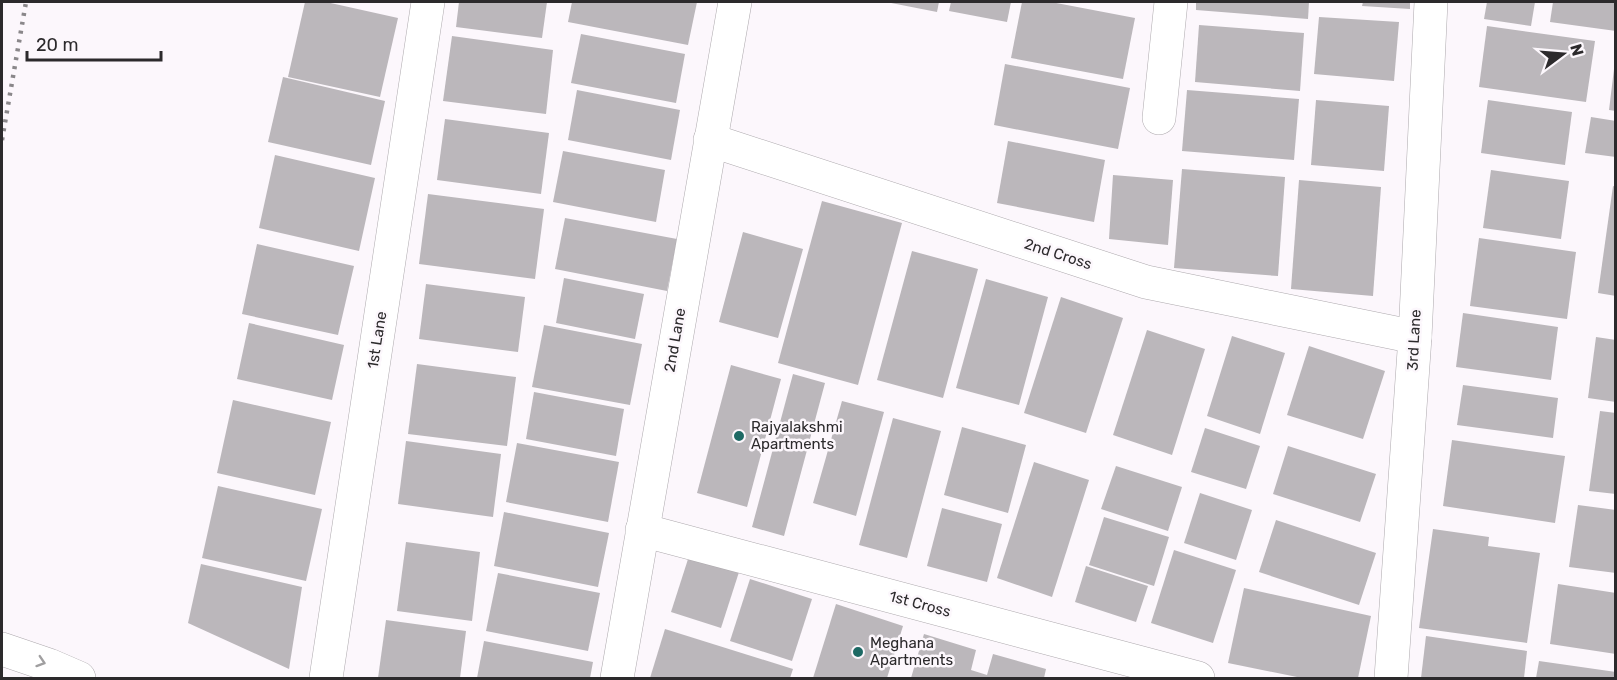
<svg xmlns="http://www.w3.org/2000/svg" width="1617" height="680" font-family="Rubik,sans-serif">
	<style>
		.building { fill: #bbb7bb }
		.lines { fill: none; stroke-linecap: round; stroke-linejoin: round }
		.minor-casing { stroke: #ada9ad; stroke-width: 34 }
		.secondary-casing { stroke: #ada9ad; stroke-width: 34 }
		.minor { stroke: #fff; stroke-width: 33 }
		.secondary { stroke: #fff; stroke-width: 33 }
		.rail { stroke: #8a878a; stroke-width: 4.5; stroke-dasharray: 3 6; stroke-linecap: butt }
		.oneway { stroke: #a09fa0 }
		.poi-dot { fill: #1d6964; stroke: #fcf7fc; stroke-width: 2 }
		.labels { text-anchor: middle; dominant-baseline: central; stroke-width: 5; stroke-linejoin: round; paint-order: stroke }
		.street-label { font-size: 15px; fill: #2c2a2c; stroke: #fcf7fc }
		.poi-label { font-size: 15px; fill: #2c2a2c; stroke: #fcf7fc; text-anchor: start }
	</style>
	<rect width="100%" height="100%" fill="#fcf7fc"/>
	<!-- building -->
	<g class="building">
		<path d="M305 2H326L398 18 380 97 288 77Z"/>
		<path d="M459 2H547L542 38 456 27Z"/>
		<path d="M572 2H697L688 45 568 22Z"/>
		<path d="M886 2H939L937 12Z"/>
		<path d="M951 2H1011L1007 22 949 11Z"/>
		<path d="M1022 2H1051L1135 18 1123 79 1011 58Z"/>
		<path d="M1196 2H1309L1308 19 1196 10Z"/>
		<path d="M1363 2H1410V9L1362 6Z"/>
		<path d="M1487 2H1535L1531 26 1484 19Z"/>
		<path d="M1553 2H1616V31L1550 22Z"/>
		<path d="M1319 17 1399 22 1394 81 1314 74Z"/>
		<path d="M1199 25 1304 33 1300 91 1195 82Z"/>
		<path d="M1487 26 1595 41 1586 102 1479 87Z"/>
		<path d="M581 34 685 54 676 103 571 83Z"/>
		<path d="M452 36 553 50 546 114 443 101Z"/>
		<path d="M1005 64 1130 88 1118 149 994 125Z"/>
		<path d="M1614 69 1616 70V111L1609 110Z"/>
		<path d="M283 77 385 101 371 165 268 142Z"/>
		<path d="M577 90 680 110 671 160 568 140Z"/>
		<path d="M1187 90 1299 99 1294 160 1182 151Z"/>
		<path d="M1316 100 1389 106 1384 171 1311 165Z"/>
		<path d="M1488 100 1572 112 1565 165 1481 153Z"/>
		<path d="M1591 117 1616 121V157L1585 153Z"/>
		<path d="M445 119 549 133 541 194 437 180Z"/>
		<path d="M1008 141 1105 160 1094 222 997 203Z"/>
		<path d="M563 151 665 170 656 222 553 202Z"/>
		<path d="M275 155 375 178 359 251 259 228Z"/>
		<path d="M1182 169 1285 177 1278 276 1174 268Z"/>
		<path d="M1491 170 1569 181 1561 239 1483 228Z"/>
		<path d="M1113 175 1173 180 1168 245 1109 239Z"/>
		<path d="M1299 180 1381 187 1373 296 1291 289Z"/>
		<path d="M1613 186 1616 187V296L1598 293Z"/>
		<path d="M428 194 544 209 535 279 419 264Z"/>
		<path d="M822 201 902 223 858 385 778 363Z"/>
		<path d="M565 218 677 239 667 291 555 269Z"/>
		<path d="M743 232 803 249 778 338 719 322Z"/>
		<path d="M1479 238 1576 252 1567 319 1470 306Z"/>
		<path d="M257 244 354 266 338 335 242 314Z"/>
		<path d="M912 251 978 269 943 398 877 380Z"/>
		<path d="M564 278 644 294 635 339 556 323Z"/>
		<path d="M986 279 1048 297 1019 405 956 388Z"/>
		<path d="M426 284 525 297 518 352 419 339Z"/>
		<path d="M1061 297 1123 318 1086 433 1024 413Z"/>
		<path d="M1463 313 1558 327 1551 380 1456 367Z"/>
		<path d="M249 323 344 345 332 400 237 379Z"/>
		<path d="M544 325 642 344 630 405 532 387Z"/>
		<path d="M1147 330 1205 349 1172 455 1113 435Z"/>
		<path d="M1232 336 1285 353 1260 434 1207 416Z"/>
		<path d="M1596 337 1616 340V402L1588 398Z"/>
		<path d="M1309 346 1385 371 1363 439 1287 415Z"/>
		<path d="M417 364 516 377 507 446 408 434Z"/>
		<path d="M731 365 781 379 747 507 697 493Z"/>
		<path d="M793 374 825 383 784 536 752 527Z"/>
		<path d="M1463 385 1558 398 1553 438 1457 425Z"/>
		<path d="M534 392 624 409 616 456 526 439Z"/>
		<path d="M233 400 331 422 315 495 217 473Z"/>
		<path d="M842 401 884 412 856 516 813 503Z"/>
		<path d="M1600 411 1616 413V494L1589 491Z"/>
		<path d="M893 418 941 431 907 558 859 545Z"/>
		<path d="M962 427 1026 445 1008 513 944 495Z"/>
		<path d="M1205 428 1260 446 1246 489 1191 472Z"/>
		<path d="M1452 440 1565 456 1555 523 1443 506Z"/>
		<path d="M406 441 501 454 493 517 398 504Z"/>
		<path d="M517 443 619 462 608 522 506 502Z"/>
		<path d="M1288 446 1376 474 1360 522 1273 494Z"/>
		<path d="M1034 462 1089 480 1052 597 997 578Z"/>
		<path d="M1116 466 1182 487 1168 531 1101 509Z"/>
		<path d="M218 486 322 509 306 581 202 558Z"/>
		<path d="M1200 493 1252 510 1236 560 1184 543Z"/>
		<path d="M1578 505 1616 510V573L1569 567Z"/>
		<path d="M942 508 1002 524 987 582 927 566Z"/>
		<path d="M504 512 609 533 598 587 494 566Z"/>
		<path d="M1104 517 1169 537 1154 586 1089 565Z"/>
		<path d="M1276 520 1376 553 1359 605 1259 572Z"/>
		<path d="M1433 529 1489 537 1488 546 1540 553 1527 643 1419 628Z"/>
		<path d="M406 542 480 552 472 621 397 611Z"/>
		<path d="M1174 550 1236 570 1213 643 1151 623Z"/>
		<path d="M689 556 739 572 721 628 671 612Z"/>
		<path d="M201 564 302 587 289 669 188 623Z"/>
		<path d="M1086 566 1148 586 1136 622 1075 602Z"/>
		<path d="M498 573 600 593 588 651 486 631Z"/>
		<path d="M750 579 812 599 792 661 730 641Z"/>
		<path d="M1558 584 1616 593V654L1550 644Z"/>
		<path d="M1244 588 1371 616 1358 678H1302L1228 663Z"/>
		<path d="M836 604 903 626 887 678H813Z"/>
		<path d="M386 620 466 631 460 678H378Z"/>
		<path d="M665 629 793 669 790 678H650Z"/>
		<path d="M924 634 976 650 971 670 987 675 993 654 1046 669 1044 678H911Z"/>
		<path d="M1426 636 1527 651 1524 678H1421Z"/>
		<path d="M484 641 593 662 590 678H477Z"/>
		<path d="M1539 661 1616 672V678H1536Z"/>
	</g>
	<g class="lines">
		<defs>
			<g id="minor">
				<path d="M1159 118 1171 2"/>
				<path d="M710 140 1146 282 1415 337"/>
				<path d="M642 530 1198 678"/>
				<path d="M326 678 428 2"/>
				<path d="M617 678 735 2"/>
				<path d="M1391 678 1415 337 1431 2"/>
			</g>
			<path id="secondary" d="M2 649 49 665 79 678"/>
		</defs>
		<!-- minor casing -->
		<use href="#minor" class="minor-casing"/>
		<!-- secondary casing -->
		<use href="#secondary" class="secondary-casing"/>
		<!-- minor -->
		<use href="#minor" class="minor"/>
		<!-- secondary -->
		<use href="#secondary" class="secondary"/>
		<!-- rail -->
		<path class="rail" d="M2 140 26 2"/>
	</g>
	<!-- one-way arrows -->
	<defs><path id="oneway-chevron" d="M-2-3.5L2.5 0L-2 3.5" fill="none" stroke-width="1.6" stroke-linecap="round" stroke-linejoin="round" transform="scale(1.5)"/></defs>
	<use class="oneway" href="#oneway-chevron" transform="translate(41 662) rotate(18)"/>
	<!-- markers -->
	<g class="poi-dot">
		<circle cx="739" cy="436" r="6"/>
		<circle cx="858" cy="652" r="6"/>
	</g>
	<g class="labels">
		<!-- street labels -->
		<g class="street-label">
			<text transform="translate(1058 254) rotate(18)">2nd Cross</text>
			<text transform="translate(377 340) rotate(-81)">1st Lane</text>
			<text transform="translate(675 340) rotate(-80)">2nd Lane</text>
			<text transform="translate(1414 340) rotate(-87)">3rd Lane</text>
			<text transform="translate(920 604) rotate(15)">1st Cross</text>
		</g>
		<!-- poi labels -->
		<g class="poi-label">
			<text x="751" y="427">Rajyalakshmi<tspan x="751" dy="17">Apartments</tspan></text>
			<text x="870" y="643">Meghana<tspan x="870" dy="17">Apartments</tspan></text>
		</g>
	</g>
	<!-- border -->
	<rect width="1617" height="680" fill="none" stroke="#2c2a2c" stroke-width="6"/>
	<!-- north arrow -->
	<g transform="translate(1563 54) rotate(74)" stroke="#fcf7fc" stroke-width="4.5" paint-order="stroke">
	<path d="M0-4.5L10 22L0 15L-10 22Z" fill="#2c2a2c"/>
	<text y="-9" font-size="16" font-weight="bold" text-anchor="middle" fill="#2c2a2c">N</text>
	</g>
	<!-- scale -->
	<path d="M27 51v9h134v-9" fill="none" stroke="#2c2a2c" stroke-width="3"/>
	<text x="36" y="51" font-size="18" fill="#2c2a2c" stroke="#fcf7fc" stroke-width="4.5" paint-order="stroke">20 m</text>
</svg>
